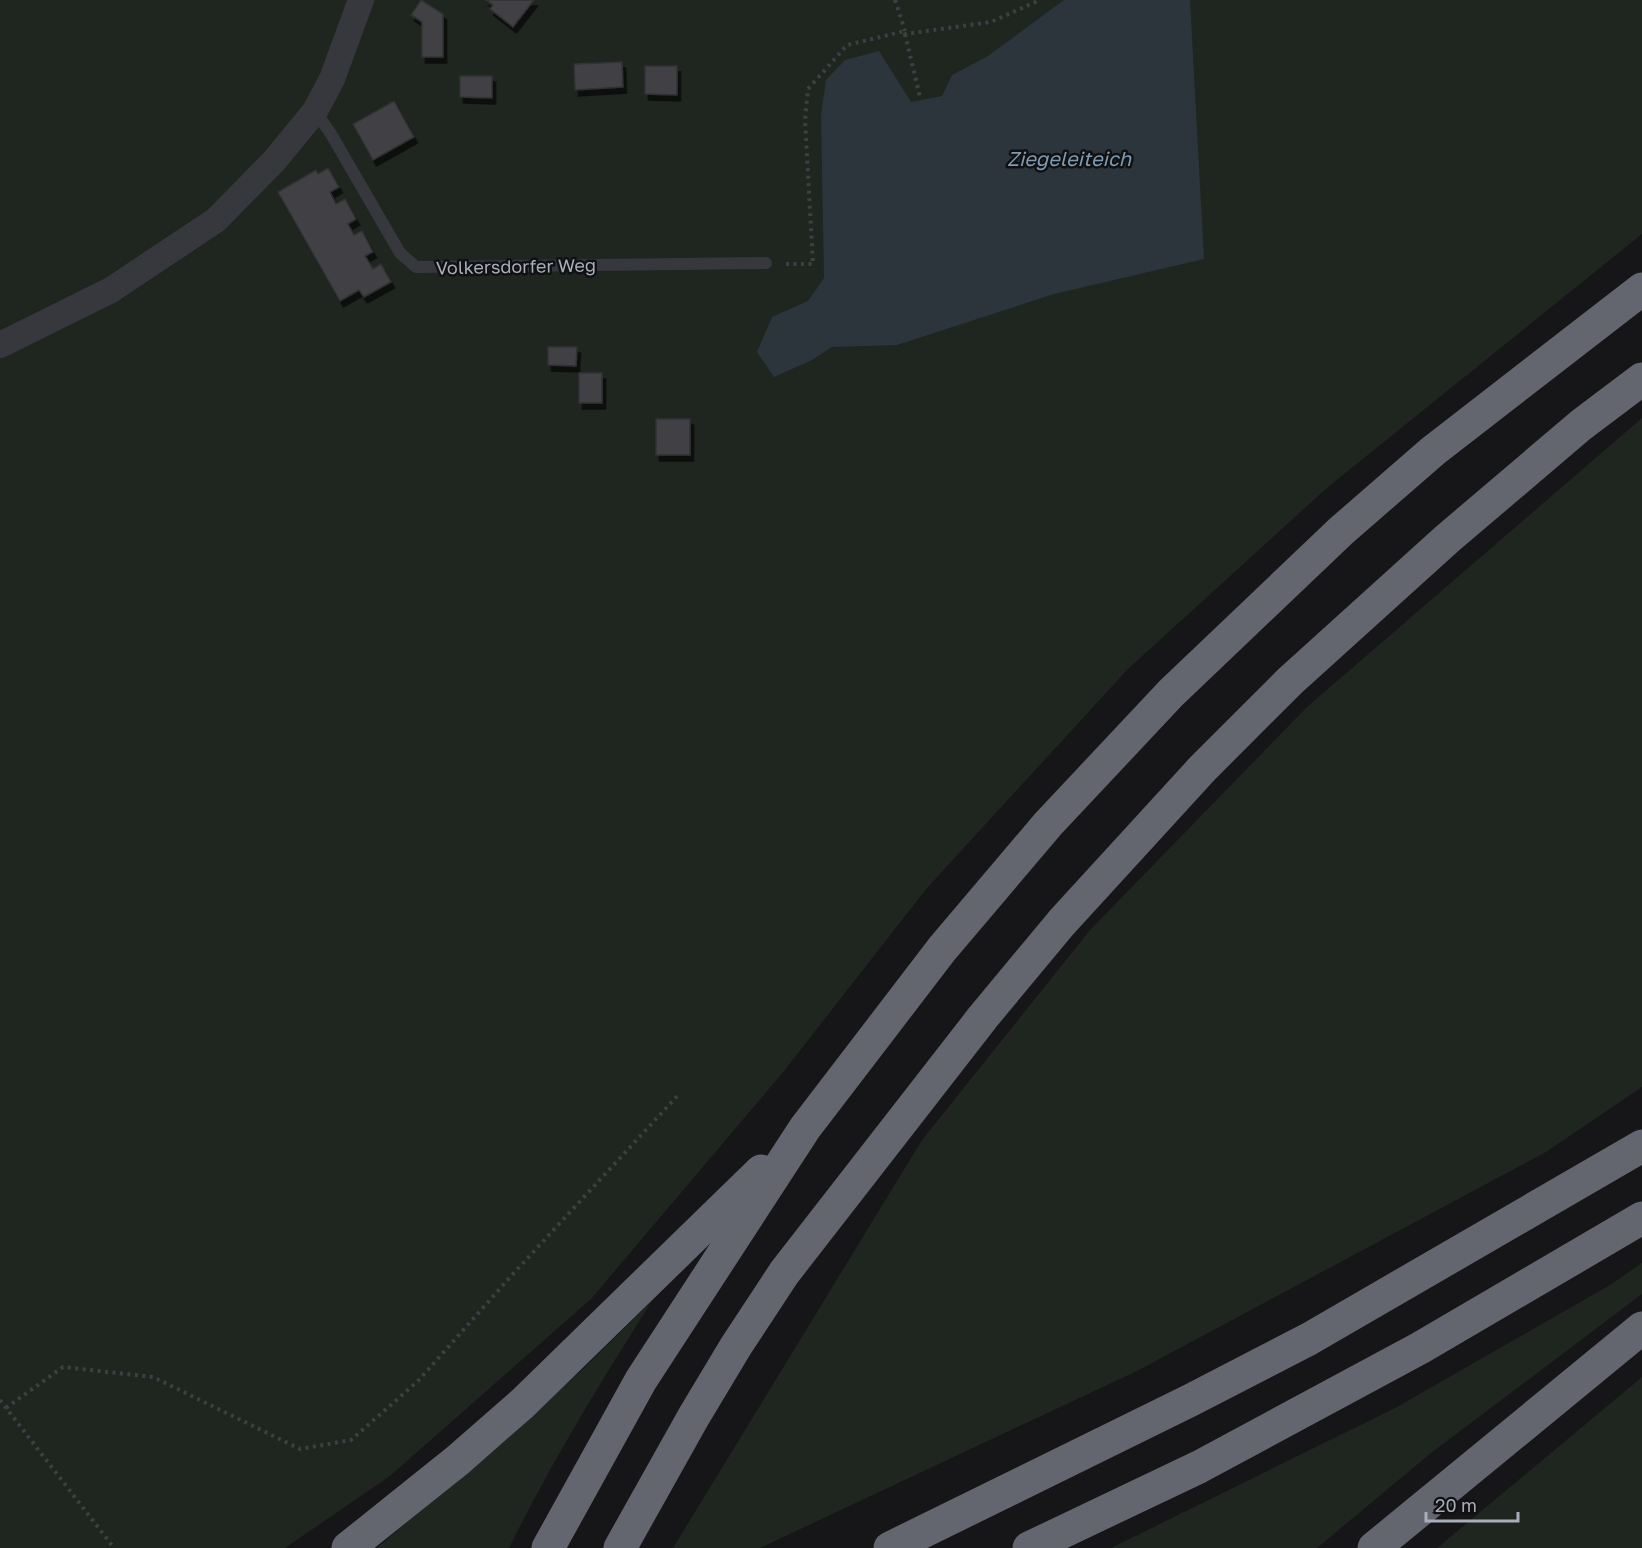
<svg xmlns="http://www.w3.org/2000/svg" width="1642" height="1548" font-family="'Golos Text',sans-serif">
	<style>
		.green { fill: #1e261f }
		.water { fill: #2c353c }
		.building { fill: #404145; stroke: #303034; stroke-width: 1.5; filter: url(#shadow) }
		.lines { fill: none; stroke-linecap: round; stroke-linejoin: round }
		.path { stroke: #3d3f44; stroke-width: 4; stroke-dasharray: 3 4.5; stroke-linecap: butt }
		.lane { stroke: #37383d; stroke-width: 12 }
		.street { stroke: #37383d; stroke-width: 26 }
		.highway { stroke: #63666e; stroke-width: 33 }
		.labels { text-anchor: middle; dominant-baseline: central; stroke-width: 5; stroke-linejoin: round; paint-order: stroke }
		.street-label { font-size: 18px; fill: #a8adb8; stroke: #111113 }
		.water-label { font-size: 20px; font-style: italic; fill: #7f9bb3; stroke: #111113 }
	</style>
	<defs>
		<filter id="shadow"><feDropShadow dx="3.5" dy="6" stdDeviation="0" flood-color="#0009"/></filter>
	</defs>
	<rect width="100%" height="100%" fill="#161618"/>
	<!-- green -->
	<g class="green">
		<path d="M0 0H1642V234L1328 487 1128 669 927 888 784 1071 591 1299 390 1476 285 1548H0Z"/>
		<path d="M1642 418V1087L1546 1152 1137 1371 760 1548H673L922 1140 1090 930 1307 707Z"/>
		<path d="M1642 1263V1294L1431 1453 1317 1548H1111L1397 1407 1610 1285Z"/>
		<path d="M652 1301C601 1381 551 1463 509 1548H377L584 1368Z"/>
		<path d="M1642 1377V1548H1437Z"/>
	</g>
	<!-- water -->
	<path class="water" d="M1064 0H1190L1204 259 1054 294 897 345 832 347 812 360 774 377 757 352 772 317 808 301 824 278 821 115 826 80 845 60 879 51 911 102 942 96 952 75 988 56Z"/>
	<!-- building -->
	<g class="building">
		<path d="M421 0 443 14V57H422V22L411 15Z"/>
		<path d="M486 0H534L513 27 490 9 493 5Z"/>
		<path d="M622 62 623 87 575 90 574 64Z"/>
		<path d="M645 66H677V95L645 94Z"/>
		<path d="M460 76H492V98L460 97Z"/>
		<path d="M394 101 414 137 373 160 353 124Z"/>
		<path d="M328 168 339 187 330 192 336 204 345 199 356 219 348 224 354 235 362 231 373 252 365 256 373 269 381 264 391 282 364 297 359 290 340 301 278 192 316 170 318 174Z"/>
		<path d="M548 347H577L576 366 548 365Z"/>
		<rect x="579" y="373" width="23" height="30"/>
		<rect x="656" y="419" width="34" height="36"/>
	</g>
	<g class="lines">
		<!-- path -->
		<g class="path">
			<path d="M895 0 905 31"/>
			<path d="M905 34 920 97"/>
			<path d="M786 264H813L805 120 808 89 847 45 905 31V34L991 22 1040 0"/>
			<path d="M0 1400 114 1548"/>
			<path d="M6 1408 63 1367 153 1377 300 1449 351 1440 418 1381 512 1275 680 1093"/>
		</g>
		<!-- lane -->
		<path class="lane" d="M315 111 331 134 400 253 416 267 766 263"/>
		<!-- street -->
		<path class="street" d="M0 345 111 290 216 220 274 161 315 111 332 79 361 0"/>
		<!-- highway -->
		<g class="highway">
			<path d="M348 1548 458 1460 523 1403 761 1171"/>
			<path d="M548 1548 641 1380 805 1128 942 949 1048 824 1171 693 1341 531 1433 451 1642 289"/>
			<path d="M620 1548 694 1416 736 1346 784 1273 983 1017 1062 922 1202 769 1290 681 1447 539 1581 425 1642 379"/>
			<path d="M890 1548 1191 1400 1309 1339 1642 1146"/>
			<path d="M1029 1548 1199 1467 1420 1348 1642 1218"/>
			<path d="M1374 1548 1642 1328"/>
		</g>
	</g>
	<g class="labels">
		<!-- street labels -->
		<g class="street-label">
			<text transform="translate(516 266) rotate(-1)">Volkersdorfer Weg</text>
		</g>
		<!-- water labels -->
		<g class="water-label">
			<text x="1069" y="158">Ziegeleiteich</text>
		</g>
	</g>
	<!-- scale -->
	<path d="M1426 1512v9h92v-9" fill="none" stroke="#a8adb8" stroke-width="3"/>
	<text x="1435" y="1512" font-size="18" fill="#a8adb8" stroke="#111113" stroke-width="4.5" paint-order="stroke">20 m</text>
</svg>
